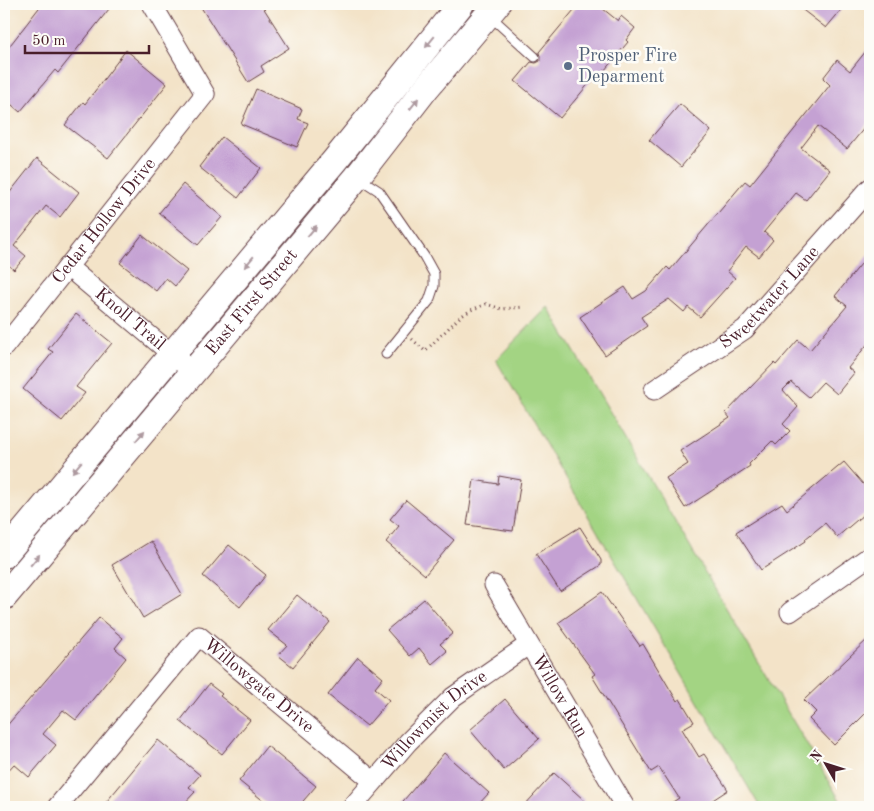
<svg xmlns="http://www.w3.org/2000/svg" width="874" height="811" font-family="'Old Standard TT',serif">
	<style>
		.green { fill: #a3d483; stroke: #767a57 }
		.building { fill: #c4a1d3 }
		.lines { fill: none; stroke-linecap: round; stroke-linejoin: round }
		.service-casing { stroke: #633c43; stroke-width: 11 }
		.minor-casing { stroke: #633c43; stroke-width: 21 }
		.secondary-casing { stroke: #633c43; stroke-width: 28 }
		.path { stroke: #633c43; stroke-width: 3; stroke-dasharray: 1 4; stroke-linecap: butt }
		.service { stroke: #fff; stroke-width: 9 }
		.minor { stroke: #fff; stroke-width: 19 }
		.secondary { stroke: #fff; stroke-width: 26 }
		.oneway { fill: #ae9aa0 }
		.service-dot { fill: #5c6f8a; stroke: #fdfcf7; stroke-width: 2 }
		.labels { text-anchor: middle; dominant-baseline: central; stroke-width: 5; stroke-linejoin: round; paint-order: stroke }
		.service-label { font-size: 18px; fill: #4e5e75; stroke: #fdfcf7; text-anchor: start }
		.street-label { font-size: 18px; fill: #4a1f2b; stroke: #fdfcf7 }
	</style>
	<rect width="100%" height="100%" fill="#fdfcf7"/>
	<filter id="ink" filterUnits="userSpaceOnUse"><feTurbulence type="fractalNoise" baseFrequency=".02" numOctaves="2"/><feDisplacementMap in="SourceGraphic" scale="10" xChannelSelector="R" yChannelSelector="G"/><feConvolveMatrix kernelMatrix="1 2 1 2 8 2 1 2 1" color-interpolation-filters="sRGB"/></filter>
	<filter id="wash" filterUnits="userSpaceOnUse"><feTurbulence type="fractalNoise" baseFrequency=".0096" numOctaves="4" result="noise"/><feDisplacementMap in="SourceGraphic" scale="20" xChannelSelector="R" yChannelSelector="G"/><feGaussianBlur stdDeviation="1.12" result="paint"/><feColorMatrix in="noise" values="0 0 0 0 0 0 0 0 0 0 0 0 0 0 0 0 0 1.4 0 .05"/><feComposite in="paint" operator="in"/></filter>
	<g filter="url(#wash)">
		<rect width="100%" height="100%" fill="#f3e3c8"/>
		<!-- green -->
		<path class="green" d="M548 307 844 807H760L496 360Z"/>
		<g id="blocks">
			<!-- building -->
			<g class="building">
				<path d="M42 4H113L58 73 55 70 20 112 4 98V53Z"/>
				<path d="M199 4H261L289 48 261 66 264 72 248 82Z"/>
				<path d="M579 4H597L618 21 621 16 635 28 626 40 628 42 599 77 596 75 560 118 515 81 531 62 536 63 540 61 539 52Z"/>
				<path d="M795 4H846L826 28Z"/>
				<path d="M870 46V121L847 149 818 126 801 148 830 170 806 200 796 193 764 232 773 240 759 257 746 247 727 271 735 278 700 317 688 307 684 312 669 299 641 317 647 326 605 355 580 317 625 287 633 299 646 291 667 267 670 270 745 181 750 185 830 85 823 78 837 60 850 71Z"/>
				<path d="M126 50 167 84 108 158 65 125 83 102 85 104Z"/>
				<path d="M256 89 302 109 298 119 308 123 297 147 241 124Z"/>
				<path d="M680 104 711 131 681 167 649 140Z"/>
				<path d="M222 137 261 168 238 198 199 167Z"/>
				<path d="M37 158 79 192 60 217 46 206 14 246 26 256 14 270 4 261V200Z"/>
				<path d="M183 184 222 217 198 245 159 213Z"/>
				<path d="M142 235 187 271 175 286 166 278 156 291 120 263Z"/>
				<path d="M870 253V341L848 368 854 373 837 394 823 382 809 397 791 382 783 390 798 407 783 424 790 431 776 445 772 441 749 464 750 466 685 508 666 478 688 464 680 451 730 418 726 413 774 363 776 365 798 340 810 350 847 306 835 296Z"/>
				<path d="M76 314 112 343 76 387 85 393 62 421 23 389 53 352 48 349Z"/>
				<path d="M844 462 870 492V509L837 537 825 523 805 539 806 541 761 570 736 532 782 503 787 510Z"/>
				<path d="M499 476 521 480 513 531 467 525 474 480 498 484Z"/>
				<path d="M406 500 454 540 425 575 386 542 399 526 390 519Z"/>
				<path d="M580 527 601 560V565L560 591 536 554Z"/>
				<path d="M151 541 182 594 143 618 112 565Z"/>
				<path d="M229 545 266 575 240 607 203 576Z"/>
				<path d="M602 592 640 646 643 644 677 701 680 699 694 722 682 729 699 757 704 754 728 790 702 807H665L679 798 659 767 651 772 592 676 595 674 558 623Z"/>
				<path d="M297 595 330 622 293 667 278 655 287 645 268 630Z"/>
				<path d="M424 599 453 633 440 644 447 651 432 664 419 648 410 656 387 630Z"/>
				<path d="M99 618 123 638 115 648 126 658 76 720 63 710 43 734 56 745 29 777 14 764 4 775V729Z"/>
				<path d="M870 637V709L834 745 809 719 816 712 804 700Z"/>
				<path d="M358 657 383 678 375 688 389 700 367 726 328 695Z"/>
				<path d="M209 684 222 694 220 696 250 720 222 754 180 721Z"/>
				<path d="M505 699 539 739 504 770 470 730Z"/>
				<path d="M158 740 200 775 189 787 195 792 181 807H102Z"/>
				<path d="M267 746 316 786 298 807H271L239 781Z"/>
				<path d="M444 753 489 793 476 807H398Z"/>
				<path d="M554 773 584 800 578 807H523Z"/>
			</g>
		</g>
	</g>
	<g filter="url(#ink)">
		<use href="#blocks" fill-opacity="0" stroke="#633c43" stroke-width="1"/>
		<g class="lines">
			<defs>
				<g id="service">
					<path d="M489 15 535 57"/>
					<path d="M359 178 379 191 424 256 434 274V286L429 301 386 354"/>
				</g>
				<g id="minor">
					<path id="s1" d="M68 267 193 372"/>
					<path id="s2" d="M4 347 205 94 152 4"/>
					<path id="s3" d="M654 390 745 329 870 188"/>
					<path id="s4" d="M494 585 625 807"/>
					<path d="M790 612 870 556"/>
					<path id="s5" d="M57 807 199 636 373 781"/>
					<path id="s6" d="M352 807 408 742 453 697 528 645"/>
				</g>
				<g id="secondary">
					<path d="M4 555 335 160 461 4"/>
					<path id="s7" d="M4 597 357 177 427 87 497 4"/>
				</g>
			</defs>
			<!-- service casing -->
			<use href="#service" class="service-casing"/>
			<!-- minor casing -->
			<use href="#minor" class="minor-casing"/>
			<!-- secondary casing -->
			<use href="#secondary" class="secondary-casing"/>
			<!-- path -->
			<path class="path" d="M412 339 425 351 460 317 471 310 486 304 502 309 524 307"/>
			<!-- service -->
			<use href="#service" class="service"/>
			<!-- minor -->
			<use href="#minor" class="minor"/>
			<!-- secondary -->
			<use href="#secondary" class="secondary"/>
		</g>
		<!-- one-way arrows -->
		<defs><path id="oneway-solid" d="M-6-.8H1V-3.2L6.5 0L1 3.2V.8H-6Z" transform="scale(1.25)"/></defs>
		<g class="oneway">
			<use href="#oneway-solid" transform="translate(430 42) rotate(129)"/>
			<use href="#oneway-solid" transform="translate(414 104) rotate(-52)"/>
			<use href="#oneway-solid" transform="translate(312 231) rotate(-50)"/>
			<use href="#oneway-solid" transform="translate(249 262) rotate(130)"/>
			<use href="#oneway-solid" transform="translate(140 436) rotate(-50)"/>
			<use href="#oneway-solid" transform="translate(77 467) rotate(130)"/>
			<use href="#oneway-solid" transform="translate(35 560) rotate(-50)"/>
		</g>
	</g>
	<!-- markers -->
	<circle class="service-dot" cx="568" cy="66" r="5"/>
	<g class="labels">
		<!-- service labels -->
		<g class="service-label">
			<text x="578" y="56">Prosper Fire<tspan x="578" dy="21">Deparment</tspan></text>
		</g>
		<!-- street labels -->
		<g class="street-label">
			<text stroke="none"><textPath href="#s2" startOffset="161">Cedar Hollow Drive</textPath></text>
			<text stroke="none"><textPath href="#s3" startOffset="149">Sweetwater Lane</textPath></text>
			<text stroke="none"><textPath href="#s7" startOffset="385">East First Street</textPath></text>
			<text stroke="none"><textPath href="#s1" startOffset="81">Knoll Trail</textPath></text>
			<text stroke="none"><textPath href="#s5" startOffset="300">Willowgate Drive</textPath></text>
			<text stroke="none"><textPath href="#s4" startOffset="129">Willow Run</textPath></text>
			<text stroke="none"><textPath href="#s6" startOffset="120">Willowmist Drive</textPath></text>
		</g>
	</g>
	<!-- margin -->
	<rect width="874" height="811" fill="none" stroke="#fdfcf7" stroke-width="20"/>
	<!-- north arrow -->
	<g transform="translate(826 764) rotate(309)" stroke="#fdfcf7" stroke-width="4" paint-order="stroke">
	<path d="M0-4L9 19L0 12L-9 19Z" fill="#4a1f2b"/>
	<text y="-8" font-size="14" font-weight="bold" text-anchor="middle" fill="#4a1f2b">N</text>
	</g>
	<!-- scale -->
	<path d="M25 45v8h124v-8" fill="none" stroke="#4a1f2b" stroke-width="2.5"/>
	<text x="32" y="45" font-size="15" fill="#4a1f2b" stroke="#fdfcf7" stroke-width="4" paint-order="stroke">50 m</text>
</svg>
